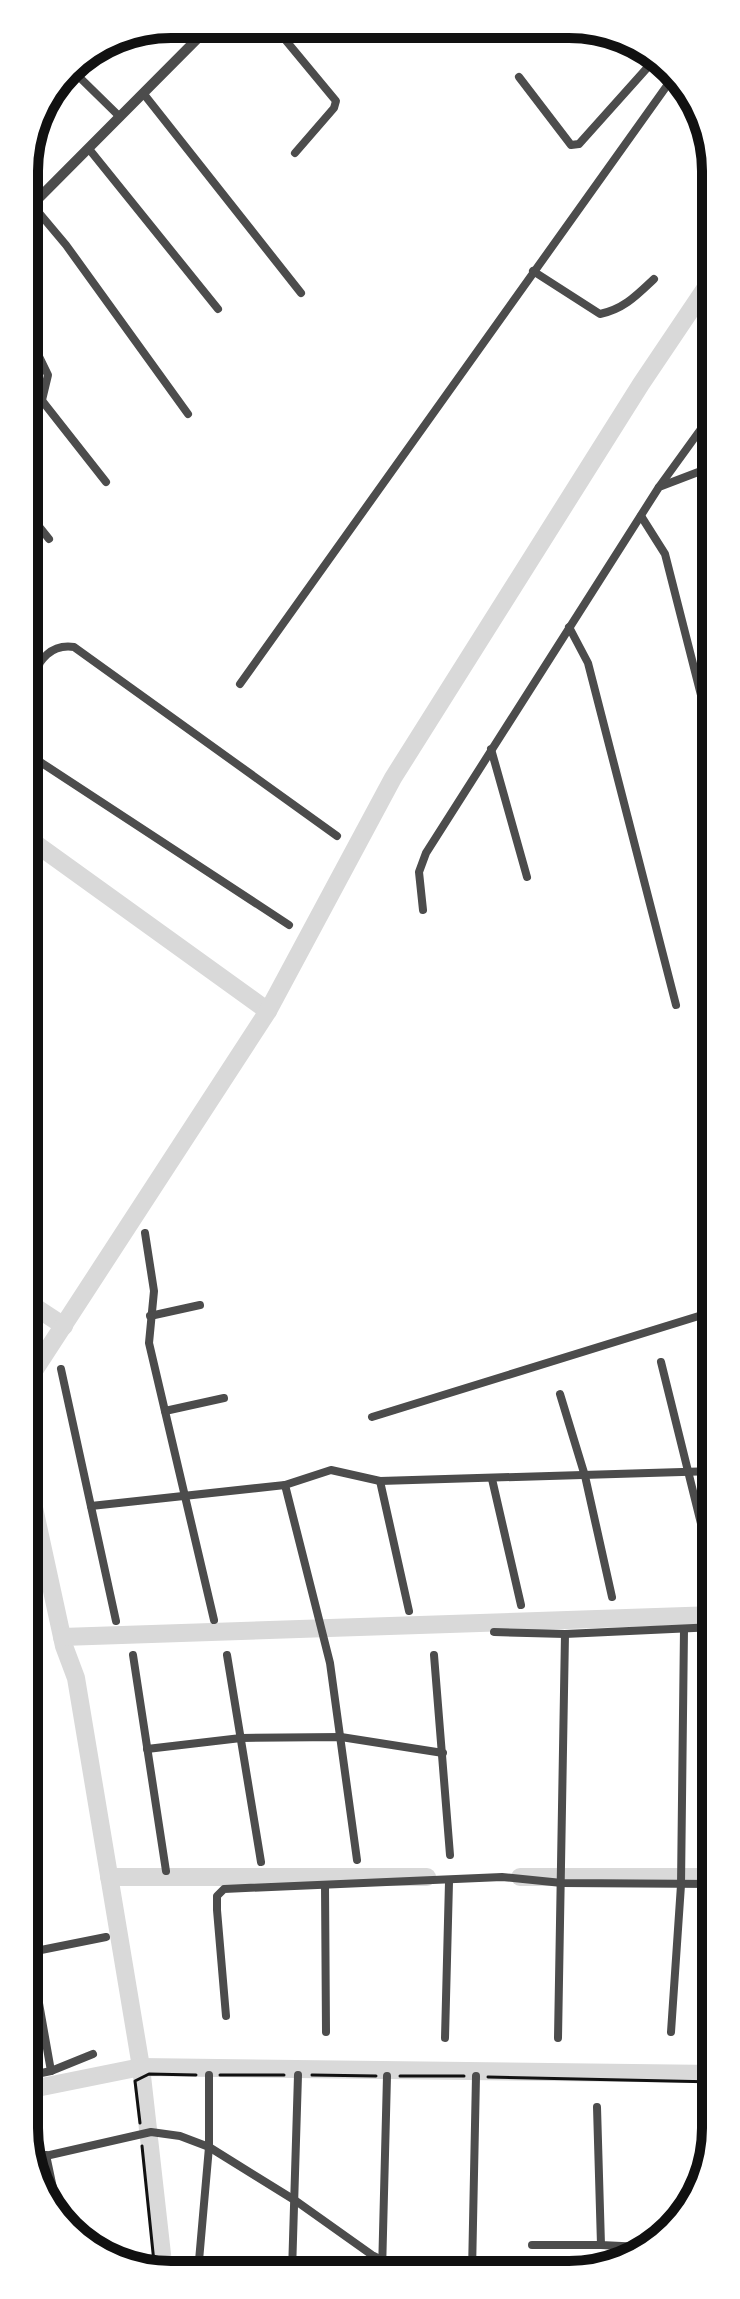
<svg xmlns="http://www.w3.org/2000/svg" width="740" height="2299" font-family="'IBM Plex Sans',sans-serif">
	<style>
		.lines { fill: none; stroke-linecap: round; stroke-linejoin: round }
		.canal { stroke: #d9d9d9; stroke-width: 18 }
		.path { stroke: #111; stroke-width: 3 }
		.minor { stroke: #4c4c4c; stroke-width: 8 }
		.tertiary { stroke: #4c4c4c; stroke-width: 10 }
		.rim { fill: none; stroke: #111; stroke-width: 10 }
	</style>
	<rect width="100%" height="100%" fill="#fff"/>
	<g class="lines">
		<!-- canal -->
		<g class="canal">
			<path d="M25 836 268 1011"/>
			<path d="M26 1301 64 1326"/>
			<path d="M26 1383 268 1011 393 778 641 384 713 277"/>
			<path d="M26 1471 64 1646 76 1678 141 2067 164 2272"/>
			<path d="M62 1637 715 1615"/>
			<path d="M109 1877H427"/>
			<path d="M520 1877H715"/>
			<path d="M27 2090 141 2067 716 2074"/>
		</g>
		<!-- path -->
		<g class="path">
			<path d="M220 2075H284"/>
			<path d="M312 2075 376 2076"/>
			<path d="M400 2076H464"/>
			<path d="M488 2077 716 2082"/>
			<path d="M140 2123 135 2081 149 2074 196 2075"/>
			<path d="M142 2146 155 2272"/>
		</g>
		<!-- minor -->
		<g class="minor">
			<path d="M273 25 336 101 334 108 295 153"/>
			<path d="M69 67 120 117"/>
			<path d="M519 77 571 145 579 144 656 58"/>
			<path d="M143 93 301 293"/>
			<path d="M89 149 218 309"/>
			<path d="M24 195 66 245 188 414"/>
			<path d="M533 271 600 314C624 309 637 295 654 279"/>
			<path d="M32 305V342L48 375 42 400"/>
			<path d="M25 379 106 482"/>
			<path d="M659 487 714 411"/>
			<path d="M25 509 49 539"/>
			<path d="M641 516 665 554 714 746"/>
			<path d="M569 627 588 663 676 1005"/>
			<path d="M25 647 39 665"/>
			<path d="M240 684 676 73"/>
			<path d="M25 686C38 665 47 643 74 647L337 836"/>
			<path d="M491 749 527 877"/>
			<path d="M25 752 289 925"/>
			<path d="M423 910 419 872 426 853 659 487 714 466"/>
			<path d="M145 1233 154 1291 149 1343 214 1620"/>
			<path d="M150 1316 200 1305"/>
			<path d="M661 1362 715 1580"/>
			<path d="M61 1369 116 1621"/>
			<path d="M560 1394 585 1476 612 1597"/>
			<path d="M165 1411 224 1398"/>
			<path d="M372 1417 715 1311"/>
			<path d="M492 1479 521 1605"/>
			<path d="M380 1481 409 1611"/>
			<path d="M285 1485 330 1663 357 1860"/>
			<path d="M91 1506 285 1485 331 1470 380 1481 715 1471"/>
			<path d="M494 1632 565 1634 715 1627"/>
			<path d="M133 1655 166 1871"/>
			<path d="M227 1655 261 1862"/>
			<path d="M434 1655 450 1855"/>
			<path d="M147 1749 241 1738 341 1737 443 1753"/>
			<path d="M325 1885 326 2032"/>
			<path d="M26 1953 106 1937"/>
			<path d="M37 1992 51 2071"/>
			<path d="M226 2016 217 1910V1896L224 1889 502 1877 562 1883 715 1884"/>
			<path d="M671 2032 681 1885 684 1629"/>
			<path d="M445 2038 449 1882"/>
			<path d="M558 2038 565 1634"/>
			<path d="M27 2076 51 2071 93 2054"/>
			<path d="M597 2107 601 2245 642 2247"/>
			<path d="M46 2155 59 2216 94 2241"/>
			<path d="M28 2160 151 2132 180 2136 209 2147 296 2201 372 2255 396 2267 425 2272"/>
			<path d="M532 2245H601"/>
			<path d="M198 2272 209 2147V2075"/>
			<path d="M292 2272 298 2075"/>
			<path d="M382 2272 387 2076"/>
			<path d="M472 2272 476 2076"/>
		</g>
		<!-- tertiary -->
		<path class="tertiary" d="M24 213 212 24"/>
	</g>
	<!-- crop -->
	<path d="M0 0H740V2299H0ZM171 38H569A133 133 0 0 1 702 171V2128A133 133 0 0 1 569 2261H171A133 133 0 0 1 38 2128V171A133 133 0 0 1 171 38Z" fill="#fff" fill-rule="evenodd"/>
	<path class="rim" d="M171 38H569A133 133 0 0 1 702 171V2128A133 133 0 0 1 569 2261H171A133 133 0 0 1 38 2128V171A133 133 0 0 1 171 38Z"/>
</svg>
